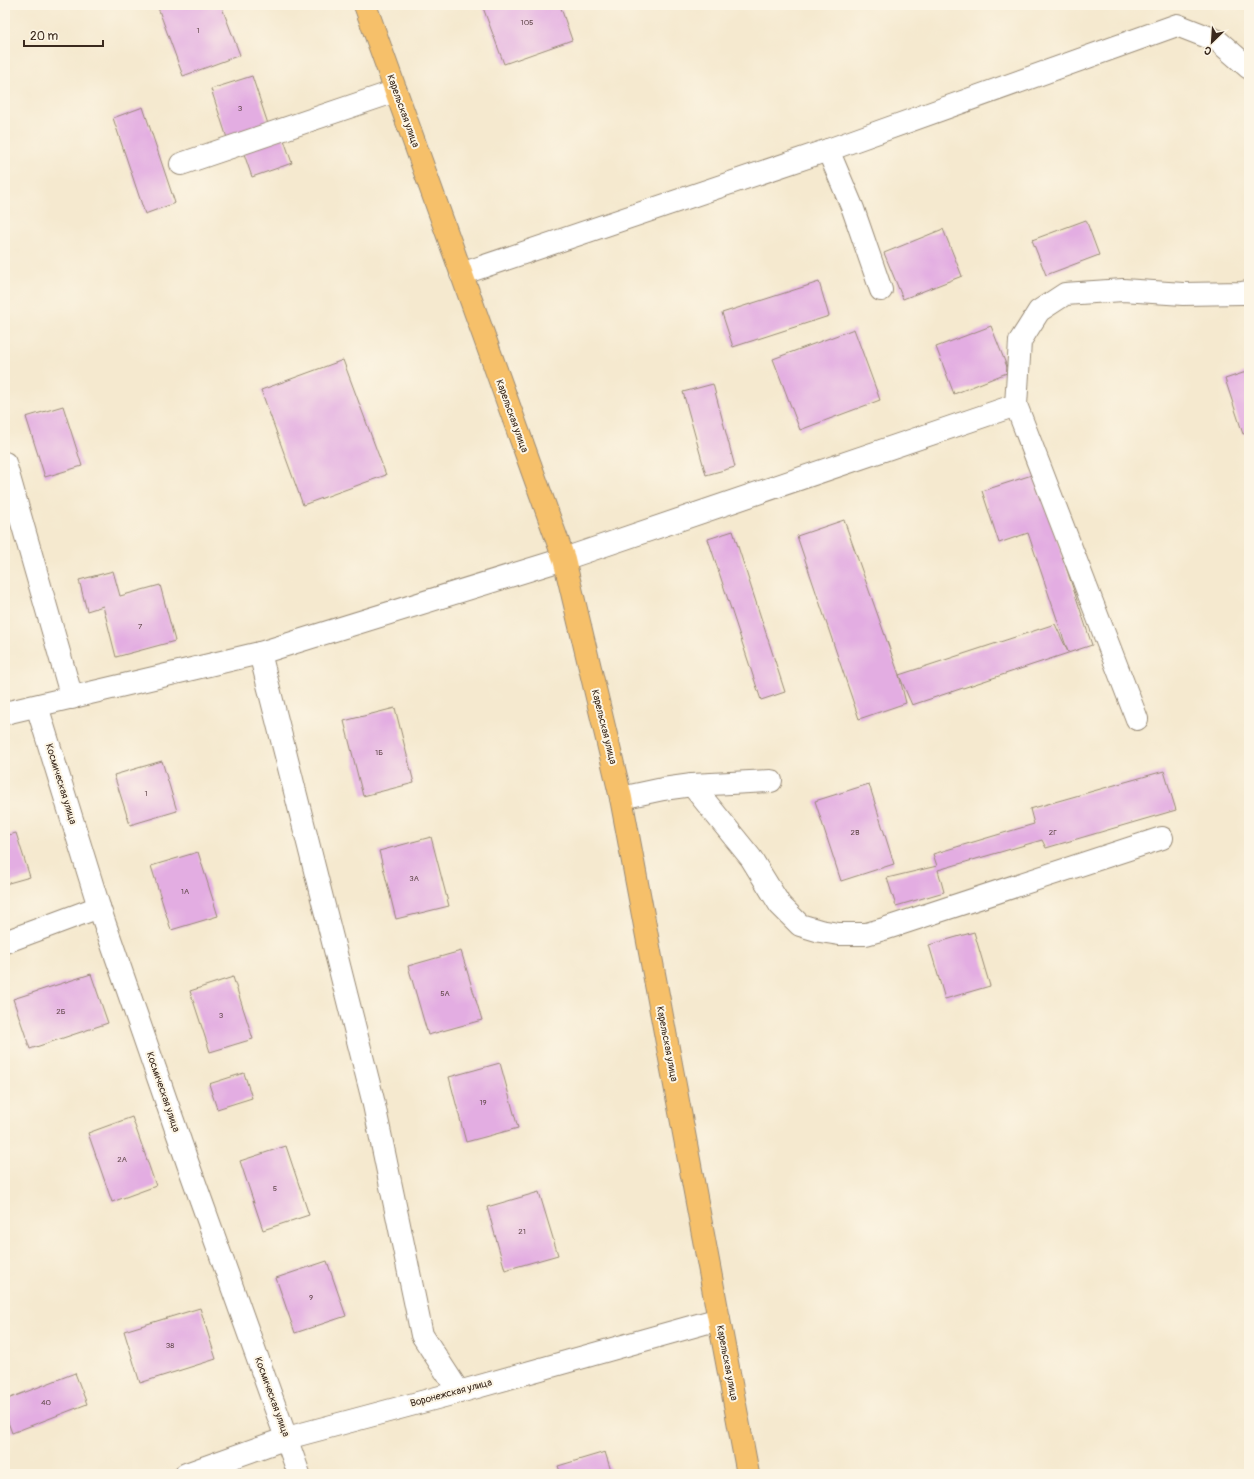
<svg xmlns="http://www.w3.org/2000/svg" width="1254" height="1479" font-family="Pangolin,sans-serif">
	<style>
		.building { fill: #e3ade2 }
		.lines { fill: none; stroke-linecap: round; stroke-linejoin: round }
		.minor-casing { stroke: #988a76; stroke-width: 24 }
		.major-casing { stroke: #988a76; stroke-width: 24 }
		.minor { stroke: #fff; stroke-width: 22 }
		.major { stroke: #f6c06b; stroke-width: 22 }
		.labels { text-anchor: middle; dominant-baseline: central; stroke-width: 4; stroke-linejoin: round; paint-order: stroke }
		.number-label { font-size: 8px; fill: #654b4f }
		.street-label { font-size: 10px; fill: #3b2a1e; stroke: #fcf5e5 }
	</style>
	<rect width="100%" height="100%" fill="#fcf5e5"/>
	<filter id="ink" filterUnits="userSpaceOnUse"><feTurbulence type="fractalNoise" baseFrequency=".025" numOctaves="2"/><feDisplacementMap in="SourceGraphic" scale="8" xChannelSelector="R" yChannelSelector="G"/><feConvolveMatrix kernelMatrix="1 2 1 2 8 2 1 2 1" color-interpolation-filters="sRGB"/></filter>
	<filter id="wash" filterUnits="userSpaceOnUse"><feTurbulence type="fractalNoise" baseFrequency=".012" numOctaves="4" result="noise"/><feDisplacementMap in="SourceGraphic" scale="16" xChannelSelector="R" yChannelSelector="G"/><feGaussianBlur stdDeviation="0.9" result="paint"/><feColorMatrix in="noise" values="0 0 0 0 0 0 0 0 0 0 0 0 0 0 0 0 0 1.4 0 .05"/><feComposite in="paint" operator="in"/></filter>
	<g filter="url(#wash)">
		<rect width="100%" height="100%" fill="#f5e9cf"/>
		<g id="blocks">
			<!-- building -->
			<g class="building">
				<path d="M157 5H221L240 55 183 76Z"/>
				<path d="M482 5H560L572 40 504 64Z"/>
				<path d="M252 76 269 127 228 141 211 89Z"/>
				<path d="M143 107 175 203 145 214 113 118Z"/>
				<path d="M283 137 292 163 252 177 243 151Z"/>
				<path d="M1086 220 1099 255 1046 275 1032 240Z"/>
				<path d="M943 229 962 276 903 299 884 253Z"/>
				<path d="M819 282 829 316 733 347 722 313Z"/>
				<path d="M991 326 1009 372 954 394 936 347Z"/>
				<path d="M854 329 880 400 800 430 773 359Z"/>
				<path d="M343 360 386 475 303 505 261 390Z"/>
				<path d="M1249 371V432L1243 434 1225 379Z"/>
				<path d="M713 384 735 467 706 475 683 392Z"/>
				<path d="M63 406 82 466 45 477 26 417Z"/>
				<path d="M1035 474 1092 645 912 705 899 675 1055 624 1068 652 1028 533 999 543 982 491Z"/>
				<path d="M844 520 899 675 906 703 859 719 797 536Z"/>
				<path d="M733 531 785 692 761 700 708 539Z"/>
				<path d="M113 571 120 596 160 585 175 641 116 657 103 606 87 611 79 580Z"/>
				<path d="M395 708 414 783 363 796 344 721Z"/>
				<path d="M162 761 177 811 130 825 114 775Z"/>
				<path d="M1164 771 1176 810 1046 848 1042 840 938 870 944 892 896 906 887 878 937 866 933 854 1034 824 1030 809Z"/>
				<path d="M869 784 894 864 841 881 815 801Z"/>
				<path d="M16 833 30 877 5 884V836Z"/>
				<path d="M431 837 449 906 396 919 379 851Z"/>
				<path d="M198 852 218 916 171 930 151 866Z"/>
				<path d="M974 932 990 986 945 999 929 945Z"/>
				<path d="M461 951 482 1020 428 1035 408 966Z"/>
				<path d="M91 974 108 1023 30 1049 13 999Z"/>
				<path d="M233 977 253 1039 210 1052 190 991Z"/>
				<path d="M500 1063 518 1128 466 1142 449 1077Z"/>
				<path d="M244 1073 252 1098 217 1109 209 1084Z"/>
				<path d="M132 1117 156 1186 112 1202 88 1133Z"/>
				<path d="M286 1146 309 1215 263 1230 240 1161Z"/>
				<path d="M539 1192 558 1255 505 1270 487 1207Z"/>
				<path d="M327 1261 346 1316 295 1333 276 1278Z"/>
				<path d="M200 1308 216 1359 140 1383 124 1331Z"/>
				<path d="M75 1373 87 1404 12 1433 5 1414V1400Z"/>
				<path d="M605 1452 612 1474H561L558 1466Z"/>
			</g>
		</g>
	</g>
	<g filter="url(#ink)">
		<use href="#blocks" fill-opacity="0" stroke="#988a76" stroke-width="1"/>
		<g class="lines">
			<defs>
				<g id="minor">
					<path d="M828 150 853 209 881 290"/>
					<path d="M181 164 396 91"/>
					<path d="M461 274 828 150 1177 25 1218 41 1249 68"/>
					<path d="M5 463 72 698"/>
					<path d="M260 653 373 1100 422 1335 459 1392"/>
					<path d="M37 706 99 907 188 1164 299 1474"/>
					<path d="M5 713 260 653 564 559 1016 405"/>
					<path d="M1137 719 1016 405 1020 341 1039 311 1065 294 1123 290 1183 294 1242 293 1249 292"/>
					<path d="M692 785 751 858 780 905 800 925 820 931 839 934H866L884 929 1162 838"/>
					<path d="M621 798 663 789 692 785 771 781"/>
					<path d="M5 942 99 907"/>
					<path d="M186 1474 287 1438 459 1392 719 1319"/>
				</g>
				<path id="major" d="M365 5 564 559 621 798 748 1474"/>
			</defs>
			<!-- minor casing -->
			<use href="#minor" class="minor-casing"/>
			<!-- major casing -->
			<use href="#major" class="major-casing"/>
			<!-- minor -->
			<use href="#minor" class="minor"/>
			<!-- major -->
			<use href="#major" class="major"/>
		</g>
	</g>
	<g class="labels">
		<!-- number labels -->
		<g class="number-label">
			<text x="527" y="22">105</text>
			<text x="198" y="30">1</text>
			<text x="240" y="108">3</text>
			<text x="140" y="626">7</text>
			<text x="379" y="752">1Б</text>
			<text x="146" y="793">1</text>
			<text x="855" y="832">2В</text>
			<text x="1053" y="832">2Г</text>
			<text x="414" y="878">3А</text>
			<text x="185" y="891">1А</text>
			<text x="445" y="993">5А</text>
			<text x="61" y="1011">2Б</text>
			<text x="221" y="1015">3</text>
			<text x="483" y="1102">19</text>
			<text x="122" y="1159">2А</text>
			<text x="275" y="1188">5</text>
			<text x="522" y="1231">21</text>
			<text x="311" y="1297">9</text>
			<text x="170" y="1345">38</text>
			<text x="46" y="1402">40</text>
		</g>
		<!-- street labels -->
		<g class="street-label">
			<text transform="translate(403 111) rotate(70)">Карельская улица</text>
			<text transform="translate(512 416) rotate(70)">Карельская улица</text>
			<text transform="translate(604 727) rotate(76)">Карельская улица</text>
			<text transform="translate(61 784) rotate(73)">Космическая улица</text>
			<text transform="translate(667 1044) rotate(79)">Карельская улица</text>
			<text transform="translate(163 1092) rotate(71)">Космическая улица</text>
			<text transform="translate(727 1363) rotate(79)">Карельская улица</text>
			<text transform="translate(451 1393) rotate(-15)">Воронежская улица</text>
			<text transform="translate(272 1397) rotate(70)">Космическая улица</text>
		</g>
	</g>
	<!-- margin -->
	<rect width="1254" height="1479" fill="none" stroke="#fcf5e5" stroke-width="20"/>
	<!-- north arrow -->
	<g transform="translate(1212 42) rotate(205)" stroke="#fcf5e5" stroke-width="3" paint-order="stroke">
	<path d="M0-3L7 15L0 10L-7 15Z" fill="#3b2a1e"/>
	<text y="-6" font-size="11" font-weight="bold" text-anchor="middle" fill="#3b2a1e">С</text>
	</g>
	<!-- scale -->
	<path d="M24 40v6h79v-6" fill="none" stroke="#3b2a1e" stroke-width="2"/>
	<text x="30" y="40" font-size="12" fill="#3b2a1e" stroke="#fcf5e5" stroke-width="3" paint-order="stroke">20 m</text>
</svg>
